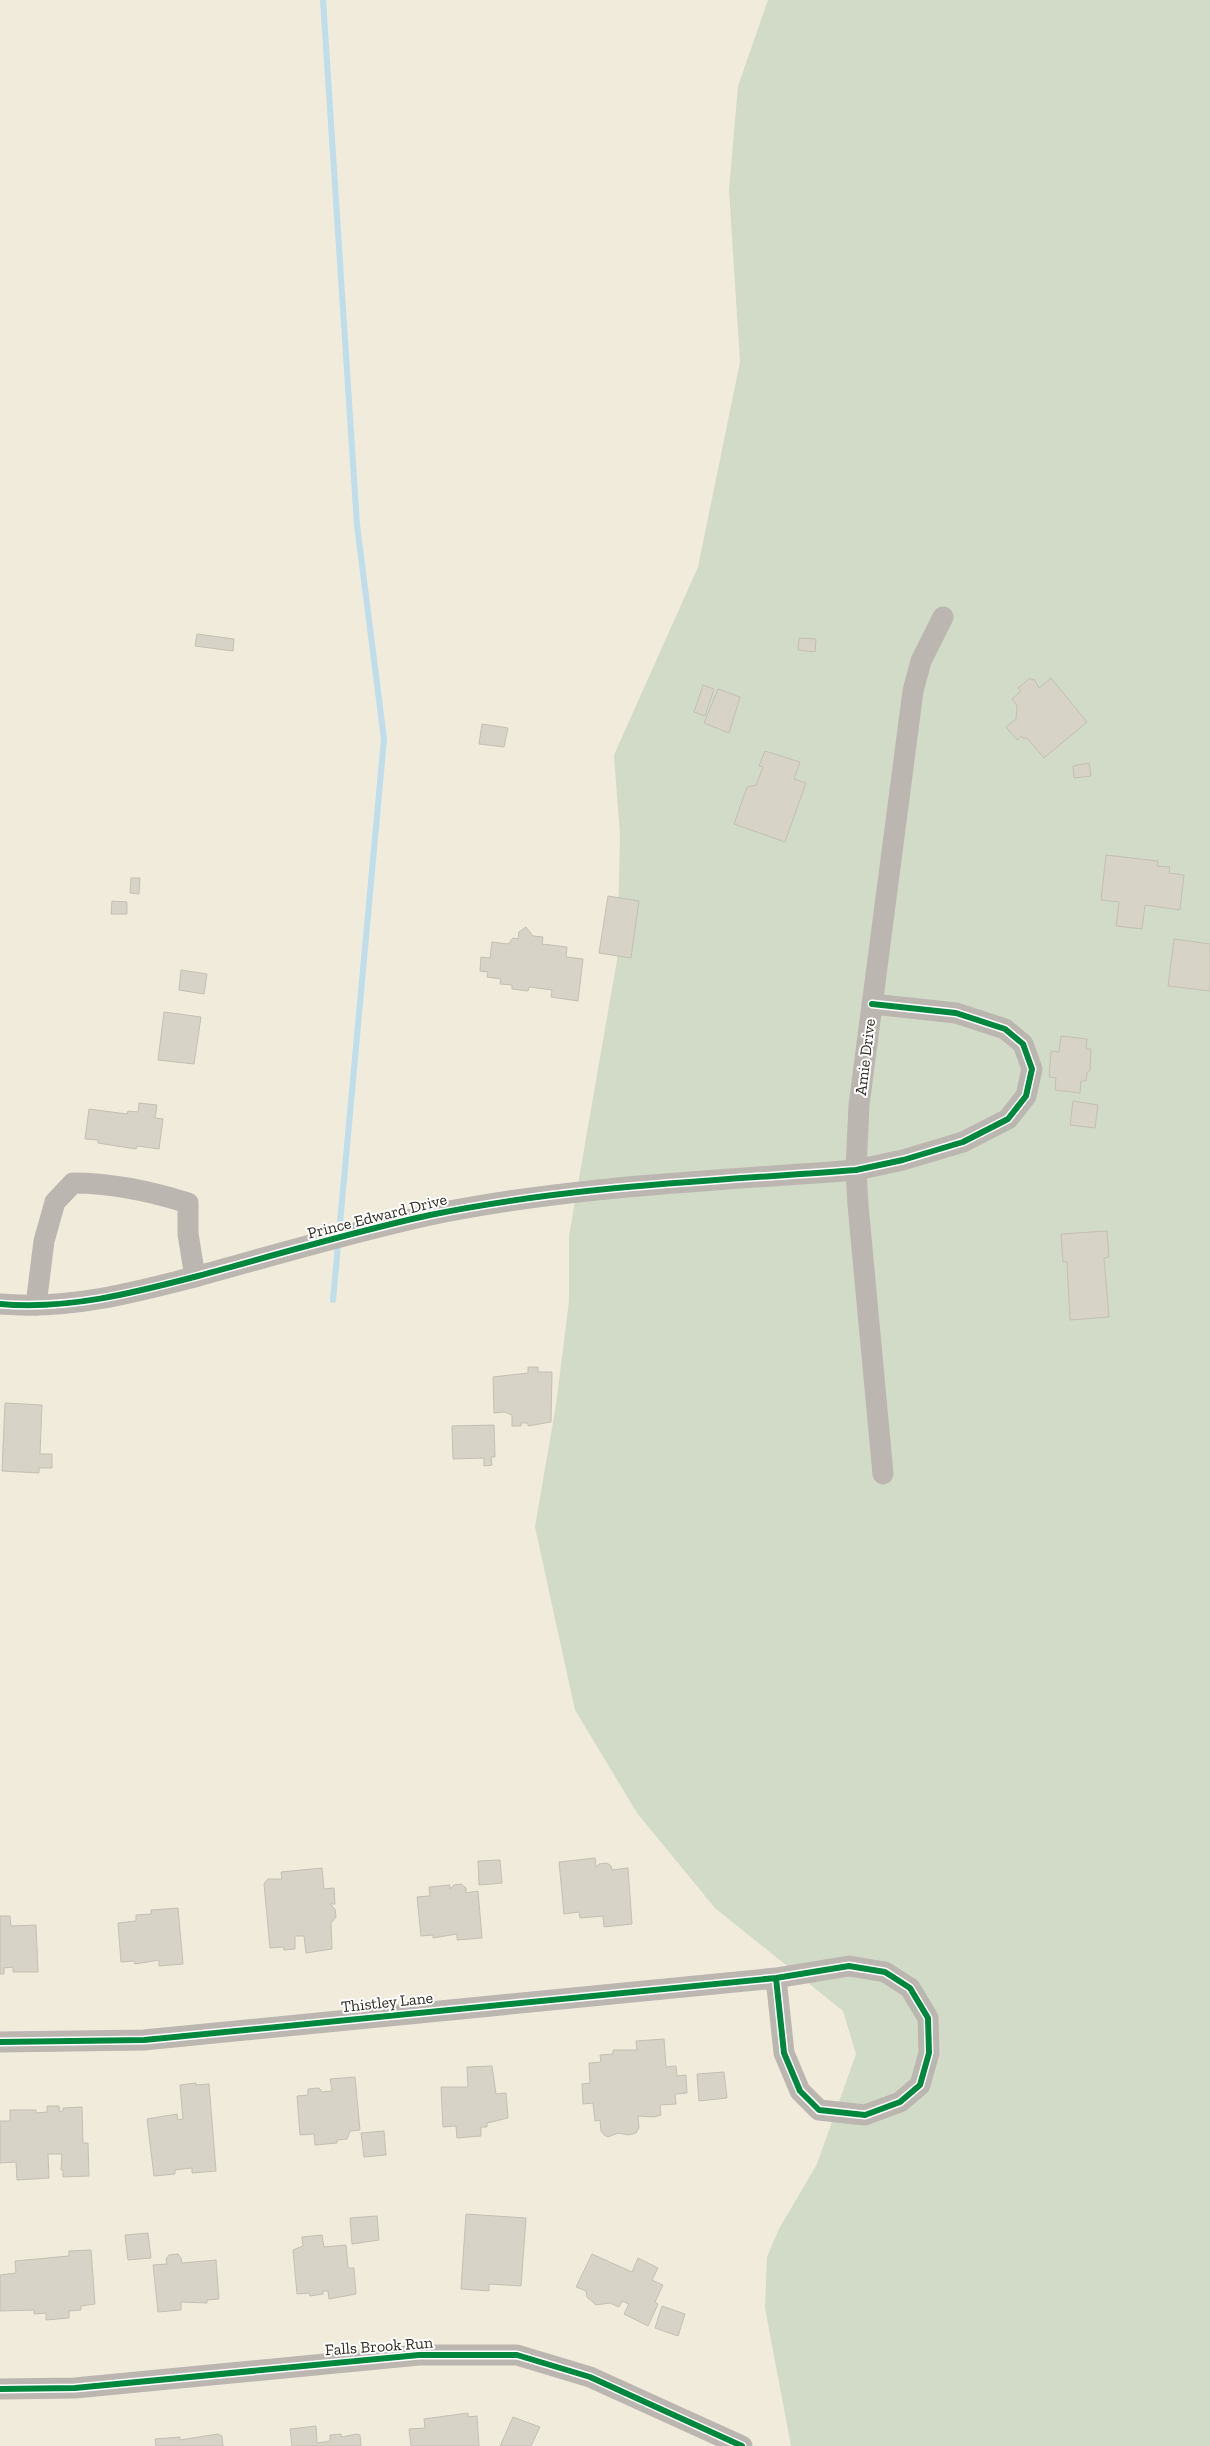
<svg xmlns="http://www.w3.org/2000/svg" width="1210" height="2446" font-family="'Zilla Slab',serif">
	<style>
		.green { fill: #d1dbc8 }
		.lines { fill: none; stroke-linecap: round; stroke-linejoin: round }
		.stream { stroke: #c0ddeb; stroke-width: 6 }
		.building { fill: #d7d3c6; stroke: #c3c0b3 }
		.street { stroke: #bcb6b0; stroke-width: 21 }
		.cycleway-casing { stroke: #fff; stroke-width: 9 }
		.cycleway { stroke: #00873e; stroke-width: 6 }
		.labels { text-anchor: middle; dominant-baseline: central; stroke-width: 4; stroke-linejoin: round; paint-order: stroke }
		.street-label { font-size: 16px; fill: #2d2a1f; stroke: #fff }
	</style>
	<rect width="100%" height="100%" fill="#f0ebdb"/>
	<!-- green -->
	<path class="green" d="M768 0H1210V2446H791L765 2308 767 2257 779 2229 817 2164 856 2054 843 2011 715 1908 637 1813 575 1710 535 1527 556 1405 569 1301V1236L617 960 620 835 614 755 698 567 740 362 729 190 738 86Z"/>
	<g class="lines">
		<!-- stream -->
		<path class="stream" d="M323 0 357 525 384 739 333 1300"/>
	</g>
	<!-- building -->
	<g class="building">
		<path d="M197 634 234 639 233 651 195 646Z"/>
		<path d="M799 638 816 639 815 652 798 650Z"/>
		<path d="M1030 678 1032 680 1034 679 1039 688 1051 678 1087 722 1044 758 1026 737 1024 739 1022 736 1017 740 1006 727 1016 719 1017 706 1012 699 1021 691 1018 688Z"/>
		<path d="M703 685 714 689 705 716 694 712Z"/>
		<path d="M718 689 740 697 729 733 704 723Z"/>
		<path d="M482 724 508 728 504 747 479 744Z"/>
		<path d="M765 751 800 762 794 779 806 783 785 842 734 824 747 787 756 785 763 767 759 766Z"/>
		<path d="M1089 763 1091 776 1074 778 1073 766Z"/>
		<path d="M1106 855 1158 861 1157 866 1170 867 1169 873 1184 875 1180 910 1145 905 1142 929 1116 926 1119 902 1101 900Z"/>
		<path d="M131 878H140L139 894 130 893Z"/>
		<path d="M608 896 639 901 631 958 599 953Z"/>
		<path d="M112 901 127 902V914H111Z"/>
		<path d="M526 927 533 936 543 937 542 944 567 947 566 957 583 959 578 1001 551 997 552 990 529 987 528 991 512 989V985L500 984 501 979 487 977 488 972 480 971 481 957 490 958 492 942 508 944 513 938 518 939 519 932Z"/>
		<path d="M1174 939 1210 944V991L1168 986Z"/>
		<path d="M181 970 207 974 204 994 179 990Z"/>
		<path d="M164 1012 201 1017 194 1064 158 1060Z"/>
		<path d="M1061 1036 1087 1039 1086 1049H1091L1090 1070 1087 1073 1086 1081H1081L1080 1093 1055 1090 1056 1078 1049 1077 1051 1051 1059 1052Z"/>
		<path d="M1073 1101 1098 1105 1095 1128 1070 1125Z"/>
		<path d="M139 1103 157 1105 155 1118 163 1119 159 1149 137 1146 136 1149 98 1143V1140L85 1139 89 1109 127 1114 128 1111 138 1112Z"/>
		<path d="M1107 1231 1109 1257 1104 1258 1109 1317 1070 1320 1067 1262H1063L1061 1234Z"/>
		<path d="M528 1367H538V1372H552L551 1422 528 1426V1423H521V1426H512V1415L504 1412 494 1413 493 1377 528 1373Z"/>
		<path d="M5 1403 42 1405 40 1454H52V1468H39V1473L2 1471Z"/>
		<path d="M494 1425 495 1457H491L492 1465 484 1466V1458L453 1459 452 1426Z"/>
		<path d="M595 1858 596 1867 599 1864 607 1863 611 1866 612 1870 628 1868 632 1924 604 1927 603 1916 580 1918 579 1912 564 1914 559 1862Z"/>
		<path d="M500 1860 502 1883 479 1885 478 1861Z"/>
		<path d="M322 1868 324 1889 334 1888 335 1904H330L335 1909 336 1917 331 1923 332 1949 306 1953 304 1936H295V1949L284 1950 283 1947 270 1948 264 1884 268 1879H282L281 1872Z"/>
		<path d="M461 1884 466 1888V1893L478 1891 482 1938 457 1940V1934L433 1938V1935L421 1936 417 1897 430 1896 429 1887 450 1885V1889L454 1885Z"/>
		<path d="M178 1908 183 1964 159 1966V1960L135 1964 134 1961 121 1962 118 1923 136 1921V1915L151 1914V1910Z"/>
		<path d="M0 1916H10L11 1926 36 1925 38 1972H13V1967L4 1968V1974H0Z"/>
		<path d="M664 2039 666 2067 676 2066 677 2076 686 2075 687 2093 675 2094 676 2104 660 2105 661 2115 654 2117 638 2116 639 2128 636 2133 628 2135 618 2133 608 2137 604 2135 601 2131 600 2120 595 2121 593 2103 583 2104 582 2084 590 2083 589 2063 601 2062 600 2055 613 2054V2050H637L636 2041Z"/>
		<path d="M492 2066 496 2094 506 2093 508 2118 487 2123V2127H481V2136L457 2138 456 2126 443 2127 441 2087H468L467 2067Z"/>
		<path d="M724 2072 727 2098 699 2101 697 2074Z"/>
		<path d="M355 2077 360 2130 350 2131 347 2139 337 2140V2143L315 2145 314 2134 300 2135 297 2096 308 2095V2089L319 2088 322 2092 332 2091 330 2079Z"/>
		<path d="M196 2083V2085L209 2084 216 2171 192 2173V2168L175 2170V2174L154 2176 147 2119 177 2114 178 2120 183 2119 180 2085Z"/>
		<path d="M47 2106H59L60 2112 63 2111V2108L82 2107 83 2143H88L89 2176 63 2177V2170H61L62 2154H48L49 2178 17 2180 16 2162 0 2163V2121H10V2110H36V2113L47 2112Z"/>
		<path d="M384 2131 386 2155 364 2157 361 2133Z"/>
		<path d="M466 2214 526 2218 521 2286 489 2284V2291L461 2289Z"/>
		<path d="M377 2216 379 2240 352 2244 350 2218Z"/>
		<path d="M148 2233 151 2258 128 2260 125 2235Z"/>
		<path d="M322 2235 324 2247 346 2245 348 2268H354L356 2294 329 2299 328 2291H323V2294L310 2296 309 2293 297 2294 293 2250 303 2246 302 2237Z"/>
		<path d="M91 2250 95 2304 81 2306V2310L69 2311V2318L46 2320V2313L34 2314V2310L0 2311V2275L16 2273 15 2261 69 2256V2251Z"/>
		<path d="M178 2254 181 2258 182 2263 216 2260 219 2299 207 2300V2303L181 2302V2310L158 2312 153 2265 167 2264 166 2259 169 2255Z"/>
		<path d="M592 2254 632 2272 638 2258 658 2268 652 2280 663 2285 655 2302 658 2304 648 2326 624 2314 629 2304 622 2301 619 2307 610 2303 596 2305 587 2297 586 2291 576 2287Z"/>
		<path d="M662 2306 685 2314 678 2336 655 2328Z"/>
		<path d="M468 2413V2417L477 2416 479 2446H411L409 2429 425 2428 424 2419Z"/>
		<path d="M513 2417 540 2427 531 2446H500Z"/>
		<path d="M316 2426 317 2443 330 2441V2435L341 2434V2437L357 2434 360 2435 361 2446H292L290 2429Z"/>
		<path d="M218 2434 222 2436 223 2446H156L155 2439 180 2437V2440Z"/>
	</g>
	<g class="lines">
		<!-- street -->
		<g class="street">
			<path d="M0 1304C68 1310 133 1293 198 1276 275 1255 352 1232 430 1215 570 1186 714 1181 856 1170L903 1160 963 1142 1008 1119 1026 1096 1032 1069 1023 1044 1005 1029 956 1013 872 1004"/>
			<path d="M36 1305 44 1241 55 1202 73 1183C113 1183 150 1191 188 1203V1234L195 1277"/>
			<path d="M883 1474 858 1205 856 1170 859 1105 913 691 921 661 943 617"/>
			<path d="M0 2042 144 2040 776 1978 849 1966 885 1972 910 1988 928 2018 929 2053 920 2085 900 2102 865 2115 819 2110 800 2091 784 2053 776 1978"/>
			<path d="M0 2389 75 2388 419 2355H517L590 2377 742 2446"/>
		</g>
		<defs>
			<g id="cycleway">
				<path d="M0 1304C68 1310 133 1293 198 1276 275 1255 352 1232 430 1215 570 1186 714 1181 856 1170L903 1160 963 1142 1008 1119 1026 1096 1032 1069 1023 1044 1005 1029 956 1013 872 1004"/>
				<path d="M0 2042 144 2040 776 1978 849 1966 885 1972 910 1988 928 2018 929 2053 920 2085 900 2102 865 2115 819 2110 800 2091 784 2053 776 1978"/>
				<path d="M0 2389 75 2388 419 2355H517L590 2377 742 2446"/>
			</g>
		</defs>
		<!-- cycleway casing -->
		<use href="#cycleway" class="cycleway-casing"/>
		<!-- cycleway -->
		<use href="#cycleway" class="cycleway"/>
	</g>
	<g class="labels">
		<!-- street labels -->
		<g class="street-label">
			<text transform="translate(865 1057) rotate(-83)">Amie Drive</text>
			<text transform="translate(377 1216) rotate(-14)">Prince Edward Drive</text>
			<text transform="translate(387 2002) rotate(-6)">Thistley Lane</text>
			<text transform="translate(379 2346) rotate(-4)">Falls Brook Run</text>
		</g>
	</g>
</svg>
